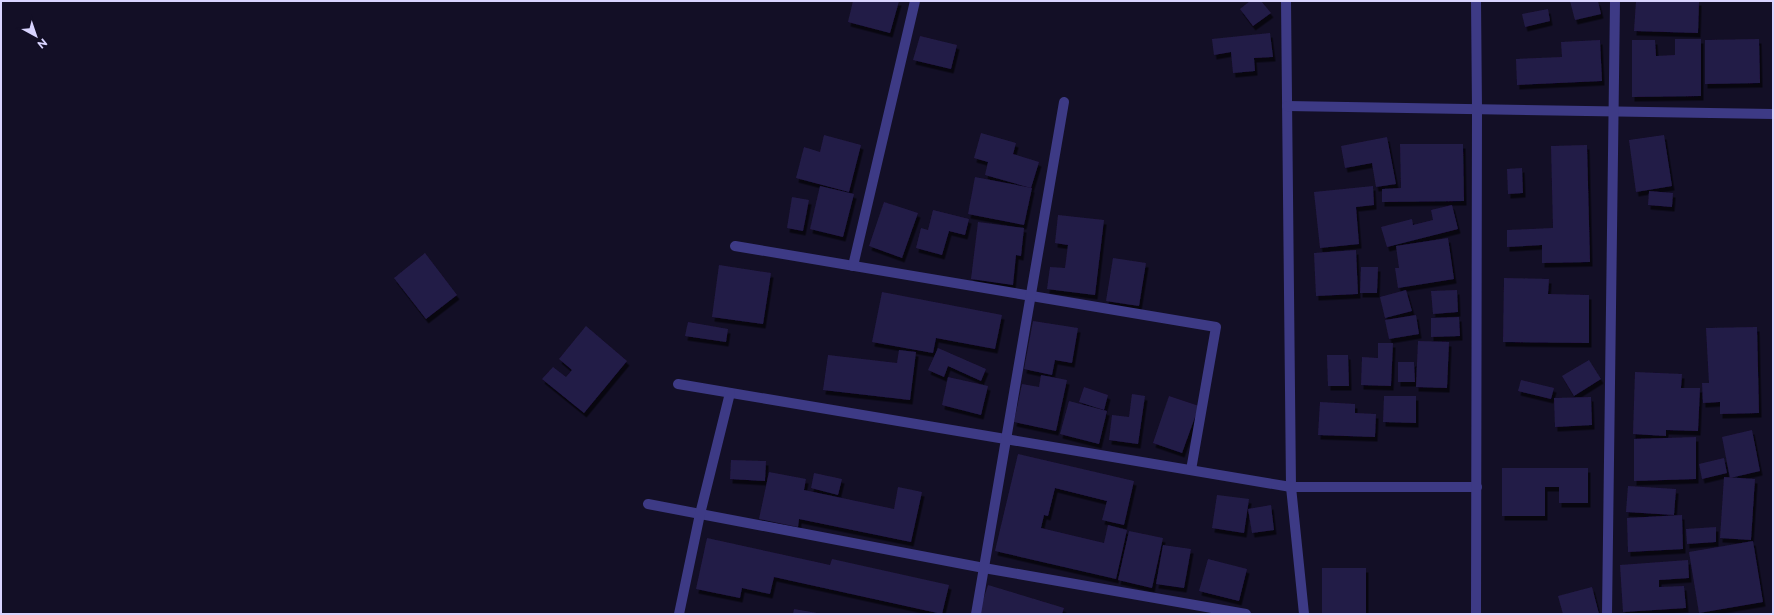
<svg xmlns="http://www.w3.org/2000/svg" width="1774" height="615" font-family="Montserrat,sans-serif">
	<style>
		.building { fill: #241b47; filter: url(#shadow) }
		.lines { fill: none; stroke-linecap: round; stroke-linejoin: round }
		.minor { stroke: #3d3a85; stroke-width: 10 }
	</style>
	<defs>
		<filter id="shadow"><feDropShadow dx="2.5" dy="4.5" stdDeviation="0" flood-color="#0009"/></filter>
	</defs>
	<rect width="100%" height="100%" fill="#130f26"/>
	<!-- building -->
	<g class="building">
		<path d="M853 1H899L890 33 848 22Z"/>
		<path d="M1250 1H1261L1271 13 1253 26 1240 9Z"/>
		<path d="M1570 1H1598L1601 14 1575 20Z"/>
		<path d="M1636 1H1699L1698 33 1634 31Z"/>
		<path d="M1548 9 1550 21 1525 27 1522 14Z"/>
		<path d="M1270 33 1273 57 1254 58 1255 71 1233 73 1231 52 1214 55 1212 39Z"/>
		<path d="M920 36 957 45 951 69 913 60Z"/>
		<path d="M1675 39H1701V96L1632 97V40H1655L1656 56 1675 55Z"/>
		<path d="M1759 39 1760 83 1705 84V40Z"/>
		<path d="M1600 40 1602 81 1517 85 1516 59 1562 57 1561 42Z"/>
		<path d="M981 133 1016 143 1013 154 1039 162 1031 188 985 175 988 162 974 158Z"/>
		<path d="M824 135 861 145 849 192 796 178 804 147 820 152Z"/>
		<path d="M1664 135 1672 186 1636 192 1629 140Z"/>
		<path d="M1387 137 1396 184 1376 187 1372 163 1345 168 1341 146Z"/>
		<path d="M1400 144H1463L1464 201 1382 202V189L1401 188Z"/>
		<path d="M1587 145 1590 262 1542 263V245L1507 247V230L1553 228 1551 146Z"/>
		<path d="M1522 168 1523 193 1508 194 1507 169Z"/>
		<path d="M975 177 1032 188 1024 225 968 214Z"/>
		<path d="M820 186 854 194 843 237 810 229Z"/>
		<path d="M1373 186 1374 205 1356 207 1359 244 1320 248 1314 192Z"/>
		<path d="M1649 191 1673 193 1672 207 1648 205Z"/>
		<path d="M792 197 809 200 803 231 787 228Z"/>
		<path d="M884 202 918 213 902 258 869 246Z"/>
		<path d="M1452 205 1458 229 1387 247 1381 227 1412 219 1413 225 1433 220 1431 210Z"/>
		<path d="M933 210 969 219 965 235 949 231 942 255 916 248 921 228 928 230Z"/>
		<path d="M1058 215 1104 220 1095 295 1047 289 1050 267 1065 268 1068 245 1055 243Z"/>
		<path d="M978 222 1024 228 1021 256 1016 255 1013 285 971 279Z"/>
		<path d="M1448 238 1454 279 1398 288 1395 268H1399L1396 246Z"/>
		<path d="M1356 250 1358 294 1316 296 1314 253Z"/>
		<path d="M425 253 457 295 426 319 394 278Z"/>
		<path d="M1113 258 1146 263 1139 306 1106 301Z"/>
		<path d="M719 265 771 273 763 324 712 317Z"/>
		<path d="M1361 267H1378L1377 293H1360Z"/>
		<path d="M1504 278 1549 279 1548 294 1589 295V343L1503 342Z"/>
		<path d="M1406 290 1412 311 1385 318 1380 297Z"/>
		<path d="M1457 290 1458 312 1433 314 1431 291Z"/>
		<path d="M882 292 1002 315 995 349 936 338 933 353 872 342Z"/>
		<path d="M1416 315 1419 334 1389 339 1385 320Z"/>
		<path d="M1459 317 1460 336 1431 337V318Z"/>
		<path d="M1033 321 1078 328 1072 363 1055 360 1052 375 1024 369Z"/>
		<path d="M688 322 728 329 726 342 685 336Z"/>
		<path d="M586 326 627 361 584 413 542 379 553 367 566 377 572 370 559 359Z"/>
		<path d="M1757 327 1759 413 1720 414V402L1703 403 1702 383H1709L1706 328Z"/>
		<path d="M1418 341 1449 342 1447 388 1416 387Z"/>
		<path d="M1378 343H1393L1391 386 1361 385 1362 357 1378 358Z"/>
		<path d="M938 348 986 369 981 381 948 366 944 377 928 370Z"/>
		<path d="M899 350 916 352 910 400 823 390 828 355 897 363Z"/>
		<path d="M1327 355H1348L1349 386H1328Z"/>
		<path d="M1589 360 1601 379 1574 396 1562 376Z"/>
		<path d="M1398 362H1414L1415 382H1398Z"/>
		<path d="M1635 372 1682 374 1681 388H1700L1698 431 1666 430V436L1633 434Z"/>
		<path d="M1041 375 1067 380 1056 431 1014 422 1022 384 1039 387Z"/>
		<path d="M948 377 988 386 981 415 942 405Z"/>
		<path d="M1521 380 1554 388 1551 399 1518 391Z"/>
		<path d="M1084 387 1108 395 1104 410 1079 402Z"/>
		<path d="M1132 394 1145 396 1138 444 1109 440 1112 415 1129 417Z"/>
		<path d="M1169 396 1199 406 1182 453 1153 443Z"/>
		<path d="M1384 396H1416V423L1383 422Z"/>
		<path d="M1591 397 1592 425 1555 427 1554 398Z"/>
		<path d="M1069 401 1107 411 1099 444 1060 434Z"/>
		<path d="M1320 402 1355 404V413L1376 414 1375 437 1318 435Z"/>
		<path d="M1752 430 1760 471 1730 478 1722 437Z"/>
		<path d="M1696 437V479L1634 481V439Z"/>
		<path d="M1018 454 1134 481 1124 525 1102 520 1107 501 1055 488 1048 516 1044 515 1041 528 1104 543 1108 525 1127 530 1116 579 995 551Z"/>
		<path d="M1724 458 1727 473 1702 479 1699 464Z"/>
		<path d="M731 460 766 461 765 481 730 479Z"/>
		<path d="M1502 468H1588V503H1559V487H1545V516H1502Z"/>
		<path d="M769 472 806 479 804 490 894 509 898 487 922 492 911 542 799 519 798 527 759 519Z"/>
		<path d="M814 473 842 479 838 495 811 488Z"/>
		<path d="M1724 477 1755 479 1751 540 1720 538Z"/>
		<path d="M1628 486 1676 489 1674 515 1626 512Z"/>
		<path d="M1217 495 1249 499 1244 533 1212 528Z"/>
		<path d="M1271 505 1274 530 1252 533 1248 509Z"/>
		<path d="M1682 515 1683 549 1628 552 1627 518Z"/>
		<path d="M1716 527V542L1687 544 1686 529Z"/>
		<path d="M1129 531 1163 538 1152 588 1118 580Z"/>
		<path d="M707 538 830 565 832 559 949 585 942 614 774 577 770 594 742 588 740 598 696 589Z"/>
		<path d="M1753 541 1763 602 1699 613 1689 552Z"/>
		<path d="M1163 545 1191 549 1184 588 1156 584Z"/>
		<path d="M1208 559 1247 569 1239 601 1199 591Z"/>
		<path d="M1688 560 1689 578 1659 580V587L1684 586 1686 608 1623 612 1620 565Z"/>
		<rect x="1322" y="568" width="44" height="46"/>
		<path d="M988 585 1064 608 1062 614 979 613Z"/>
		<path d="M1592 587 1599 614H1563L1558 596Z"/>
		<path d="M794 609 817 613V614H793Z"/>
	</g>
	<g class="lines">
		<!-- minor -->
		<g class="minor">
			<path d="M1286 1 1291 487 1304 614"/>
			<path d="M1287 106 1773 114"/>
			<path d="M735 246 1216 327 1191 470"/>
			<path d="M853 266 915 1"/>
			<path d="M678 384 1291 487H1477"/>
			<path d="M648 504 984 568 1246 614"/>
			<path d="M679 614 700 514 730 393"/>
			<path d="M976 614 1064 102"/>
			<path d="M1476 614 1477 109 1476 1"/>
			<path d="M1607 614 1615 1"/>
		</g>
	</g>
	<!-- border -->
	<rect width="1774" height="615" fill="none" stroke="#d9d4ff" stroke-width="4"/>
	<!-- north arrow -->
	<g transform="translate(36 36) rotate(140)" stroke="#130f26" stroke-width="3" paint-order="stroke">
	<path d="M0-3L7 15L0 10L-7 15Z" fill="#d9d4ff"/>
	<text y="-6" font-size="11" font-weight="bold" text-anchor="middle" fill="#d9d4ff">N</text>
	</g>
</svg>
